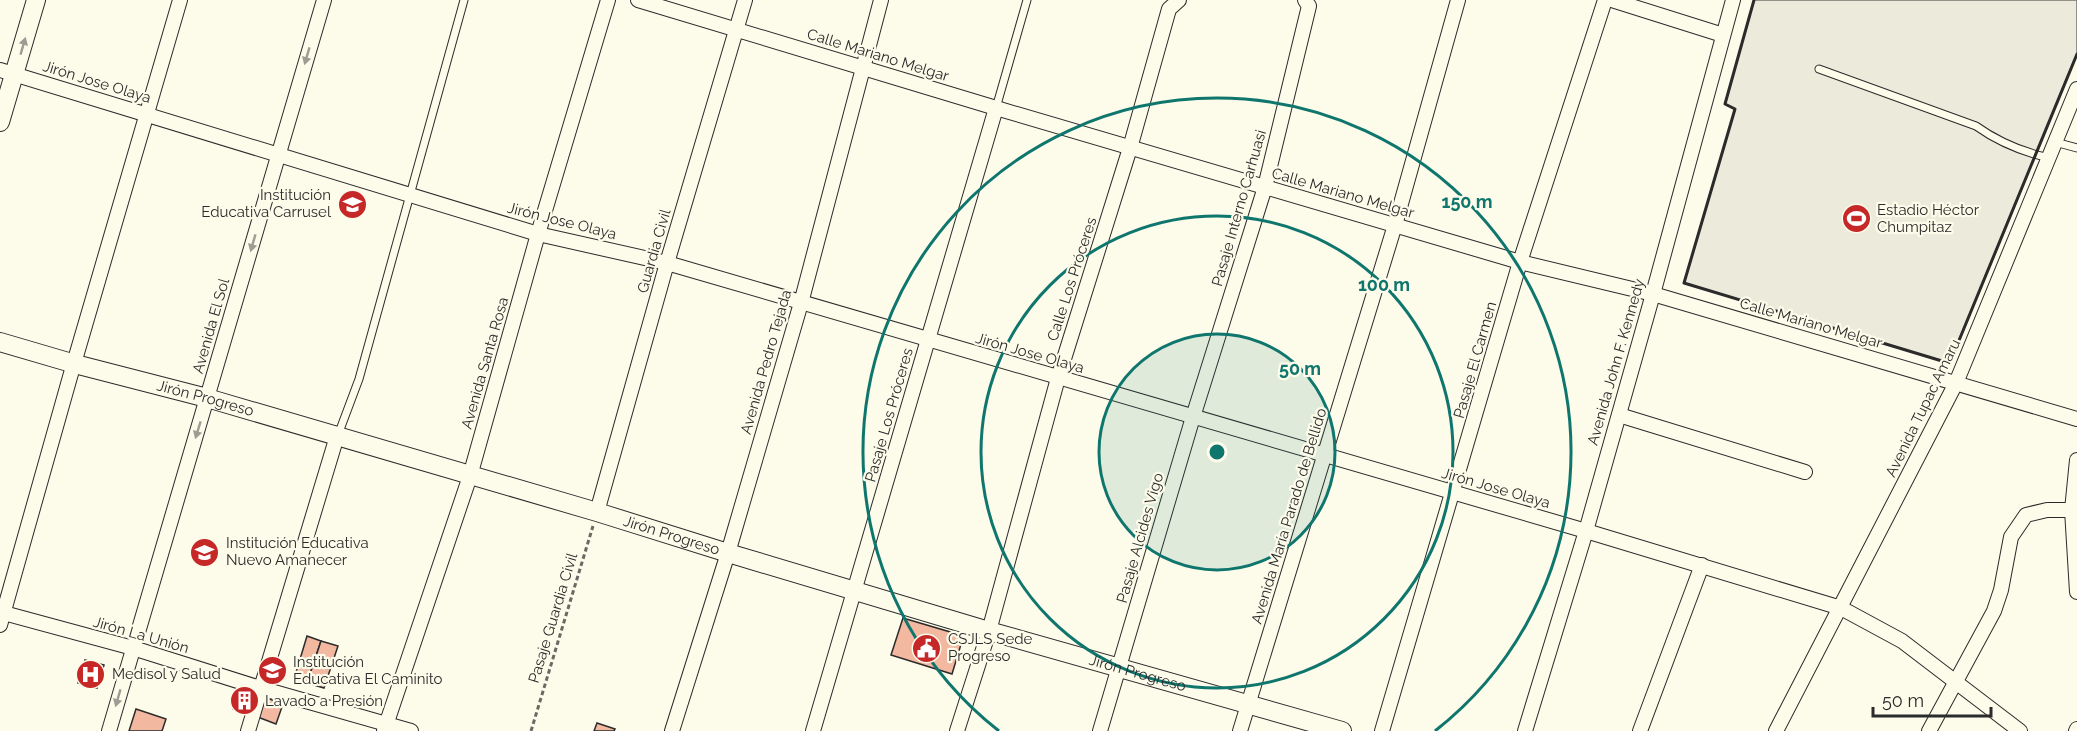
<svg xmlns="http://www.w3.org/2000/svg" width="2077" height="731" font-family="Raleway,sans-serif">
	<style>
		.green { fill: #ecebdb; stroke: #74746e; stroke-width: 1.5 }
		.building { fill: #f2b8a0; stroke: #2b2b2b; stroke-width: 1.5 }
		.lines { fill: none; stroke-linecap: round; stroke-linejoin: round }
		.service-casing { stroke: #2b2b2b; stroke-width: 9 }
		.minor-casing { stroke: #2b2b2b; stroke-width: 16 }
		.tertiary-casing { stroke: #2b2b2b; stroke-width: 20 }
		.path { stroke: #6a6964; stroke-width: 3; stroke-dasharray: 4.5 3; stroke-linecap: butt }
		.service { stroke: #fdfbea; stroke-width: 7 }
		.minor { stroke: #fdfbea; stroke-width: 14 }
		.tertiary { stroke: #fdfbea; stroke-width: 18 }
		.wall { stroke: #2b2b2b; stroke-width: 3 }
		.oneway { fill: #9e9d94 }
		.ring { fill: none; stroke: #0f766e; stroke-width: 3 }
		.labels { text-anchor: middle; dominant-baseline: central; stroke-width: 4.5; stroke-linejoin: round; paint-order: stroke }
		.street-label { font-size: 15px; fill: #2b2b2b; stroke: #fdfbea }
		.poi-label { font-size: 15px; fill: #2b2b2b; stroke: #fdfbea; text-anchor: start }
		.centre { fill: #0f766e; stroke: #fdfbea; stroke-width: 3 }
		.ring-label { font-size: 18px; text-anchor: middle; font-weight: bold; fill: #0f766e; stroke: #fdfbea; stroke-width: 4.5; stroke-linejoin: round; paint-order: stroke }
	</style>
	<rect width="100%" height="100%" fill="#fdfbea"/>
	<!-- green -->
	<path class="green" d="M1754 0H2077V54L1951 359 1942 361 1684 283 1735 109 1725 104Z"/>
	<!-- building -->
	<g class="building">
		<path d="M903 618 957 634 962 641 952 674 891 655Z"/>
		<path d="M307 636 321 641 307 683 294 679Z"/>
		<path d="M321 641 338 646 324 688 307 683Z"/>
		<path d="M85 660 104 665 97 688 78 683Z"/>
		<path d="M239 689 254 694 248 713 233 709Z"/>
		<path d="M262 696 283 704 276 724 255 716Z"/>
		<path d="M136 709 166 719 162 731H129Z"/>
		<path d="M597 723 615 729 614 731H594Z"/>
	</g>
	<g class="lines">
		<defs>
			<g id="service">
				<path d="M1819 69 1976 126C1997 141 2023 152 2049 158"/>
				<path d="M996 108 1027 0"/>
				<path d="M2055 142 2077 148"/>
				<path d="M338 435 359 379 464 0"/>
			</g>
			<g id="minor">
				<path d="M638 0 996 108 1520 262 1653 294 2077 419"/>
				<path d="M1612 0 1723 35"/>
				<path d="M0 70 538 234 667 263 1586 531 1841 608 1902 641 2020 731"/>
				<path d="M1619 415 1805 472"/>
				<path d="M2077 460 2072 510 2077 592"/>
				<path d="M597 512 667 263 745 0"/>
				<path d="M0 612 133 648 260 688 411 731"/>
				<path d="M0 625 70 377 180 0"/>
				<path d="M109 731 324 0"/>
				<path d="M248 731 337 436"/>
				<path d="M384 731 470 476 538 234 608 0"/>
				<path d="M672 731 728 553 801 303 881 0"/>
				<path d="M813 731 996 108"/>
				<path d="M957 731 989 631 1058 378 1130 148 1169 9 1179 0"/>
				<path d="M1100 731 1193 417 1265 187 1309 6 1305 0"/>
				<path d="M1240 731 1395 225 1458 0"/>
				<path d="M1382 731 1520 262 1605 0"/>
				<path d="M1525 731 1586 531 1653 294 1733 0"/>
				<path d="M1640 731 1702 565"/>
				<path d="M1776 731 1956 383 2077 89"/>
				<path d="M1929 731 1994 611 2001 590 2011 537 2026 515 2047 510H2072"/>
				<path d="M2076 731 2077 729"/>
			</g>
			<g id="tertiary">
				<path d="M0 122 36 0"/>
				<path id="s1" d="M0 342 75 364 207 398 597 512 728 553 989 631 1342 731"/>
			</g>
		</defs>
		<!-- service casing -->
		<use href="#service" class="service-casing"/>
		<!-- minor casing -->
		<use href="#minor" class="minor-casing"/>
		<!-- tertiary casing -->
		<use href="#tertiary" class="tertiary-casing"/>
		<!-- path -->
		<path class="path" d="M531 731 593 526"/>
		<!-- service -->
		<use href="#service" class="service"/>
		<!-- minor -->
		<use href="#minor" class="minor"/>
		<!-- tertiary -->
		<use href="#tertiary" class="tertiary"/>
		<!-- wall -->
		<path class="wall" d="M1754 0 1725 104 1735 109 1684 283 1942 361 1951 359 1953 355 2077 54"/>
	</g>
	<!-- one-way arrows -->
	<defs><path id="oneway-solid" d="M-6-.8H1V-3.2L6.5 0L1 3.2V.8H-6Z" transform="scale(1.5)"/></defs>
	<g class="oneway">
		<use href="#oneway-solid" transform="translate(23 46) rotate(-74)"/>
		<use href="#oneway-solid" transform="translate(307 56) rotate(106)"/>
		<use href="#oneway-solid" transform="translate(253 243) rotate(106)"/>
		<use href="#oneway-solid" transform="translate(198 430) rotate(107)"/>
		<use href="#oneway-solid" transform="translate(118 698) rotate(106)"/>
	</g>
	<!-- distance rings -->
	<circle cx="1217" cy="452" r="118" fill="#0f766e" fill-opacity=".12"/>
	<g class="ring">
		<circle cx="1217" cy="452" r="118"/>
		<circle cx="1217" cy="452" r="236"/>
		<path d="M999 731A354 354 0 1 1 1435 731"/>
	</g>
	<!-- icons -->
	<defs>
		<symbol id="school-disc" viewBox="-11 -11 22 22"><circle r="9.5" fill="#c62828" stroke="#fdfbea"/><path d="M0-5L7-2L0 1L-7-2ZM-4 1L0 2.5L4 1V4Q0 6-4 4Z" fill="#fff"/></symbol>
		<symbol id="stadium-disc" viewBox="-11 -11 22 22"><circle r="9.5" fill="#c62828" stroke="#fdfbea"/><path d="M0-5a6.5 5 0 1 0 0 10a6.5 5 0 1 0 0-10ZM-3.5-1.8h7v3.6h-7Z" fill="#fff"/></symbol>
		<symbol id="civic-disc" viewBox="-11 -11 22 22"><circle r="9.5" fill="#c62828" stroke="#fdfbea"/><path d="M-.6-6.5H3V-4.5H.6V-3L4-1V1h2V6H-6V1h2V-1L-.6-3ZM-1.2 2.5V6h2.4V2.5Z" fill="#fff"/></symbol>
		<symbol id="hospital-disc" viewBox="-11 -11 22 22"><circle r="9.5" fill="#c62828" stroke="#fdfbea"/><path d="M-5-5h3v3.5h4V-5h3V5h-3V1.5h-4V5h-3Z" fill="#fff"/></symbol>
		<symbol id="building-disc" viewBox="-11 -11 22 22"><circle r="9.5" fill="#c62828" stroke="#fdfbea"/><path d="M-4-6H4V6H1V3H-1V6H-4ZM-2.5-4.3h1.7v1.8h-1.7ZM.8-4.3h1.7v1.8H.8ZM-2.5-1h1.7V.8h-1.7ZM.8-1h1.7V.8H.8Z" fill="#fff"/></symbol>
	</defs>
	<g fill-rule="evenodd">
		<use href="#school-disc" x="336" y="188" width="33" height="33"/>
		<use href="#stadium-disc" x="1840" y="202" width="33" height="33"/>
		<use href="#school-disc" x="188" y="536" width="33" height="33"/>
		<use href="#civic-disc" x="910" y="632" width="33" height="33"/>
		<use href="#school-disc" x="256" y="654" width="33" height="33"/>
		<use href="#hospital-disc" x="74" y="658" width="33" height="33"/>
		<use href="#building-disc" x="228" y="684" width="33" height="33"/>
	</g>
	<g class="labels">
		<!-- street labels -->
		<g class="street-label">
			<text transform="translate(878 55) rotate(17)">Calle Mariano Melgar</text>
			<text transform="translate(97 82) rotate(17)">Jirón Jose Olaya</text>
			<text transform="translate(1343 193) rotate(16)">Calle Mariano Melgar</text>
			<text transform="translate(1239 208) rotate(-74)">Pasaje Interno Carhuasi</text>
			<text transform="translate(562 221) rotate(14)">Jirón Jose Olaya</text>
			<text transform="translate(654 251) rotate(-74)">Guardia Civil</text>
			<text transform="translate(1072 279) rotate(-72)">Calle Los Próceres</text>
			<text transform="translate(1811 323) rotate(16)">Calle Mariano Melgar</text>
			<text transform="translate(211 326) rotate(-74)">Avenida El Sol</text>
			<text transform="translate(1030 353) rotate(16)">Jirón Jose Olaya</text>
			<text transform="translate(1475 360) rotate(-74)">Pasaje El Carmen</text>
			<text transform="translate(766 362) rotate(-74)">Avenida Pedro Tejada</text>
			<text transform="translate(1616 362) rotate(-74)">Avenida John F. Kennedy</text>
			<text transform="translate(485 363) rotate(-74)">Avenida Santa Rosa</text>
			<text stroke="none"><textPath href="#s1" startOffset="213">Jirón Progreso</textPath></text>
			<text transform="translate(1923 408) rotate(-64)">Avenida Tupac Amaru</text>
			<text transform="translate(889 415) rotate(-74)">Pasaje Los Próceres</text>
			<text transform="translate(1496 488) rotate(16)">Jirón Jose Olaya</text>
			<text transform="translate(1289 516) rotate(-73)">Avenida María Parado de Bellido</text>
			<text stroke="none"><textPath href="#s1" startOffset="699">Jirón Progreso</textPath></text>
			<text transform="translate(1140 538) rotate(-74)">Pasaje Alcides Vigo</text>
			<text transform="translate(553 618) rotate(-73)">Pasaje Guardia Civil</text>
			<text transform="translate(141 635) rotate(16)">Jirón La Unión</text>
			<text stroke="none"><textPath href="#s1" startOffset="1185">Jirón Progreso</textPath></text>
		</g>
		<!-- poi labels -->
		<g class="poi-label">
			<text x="331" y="195" text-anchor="end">Institución<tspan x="331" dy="17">Educativa Carrusel</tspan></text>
			<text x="1877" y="210">Estadio Héctor<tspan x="1877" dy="17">Chumpitaz</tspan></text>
			<text x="226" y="543">Institución Educativa<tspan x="226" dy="17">Nuevo Amanecer</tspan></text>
			<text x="948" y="639">CSJLS Sede<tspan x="948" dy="17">Progreso</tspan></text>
			<text x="293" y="662">Institución<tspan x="293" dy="17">Educativa El Caminito</tspan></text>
			<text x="112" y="674">Medisol y Salud</text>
			<text x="265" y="701">Lavado a Presión</text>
		</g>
	</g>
	<circle cx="1217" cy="452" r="9" class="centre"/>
	<g class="ring-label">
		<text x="1467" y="208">150 m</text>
		<text x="1384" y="291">100 m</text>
		<text x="1300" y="375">50 m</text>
	</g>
	<!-- scale -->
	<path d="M1873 707v9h118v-9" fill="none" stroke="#2b2b2b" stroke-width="3"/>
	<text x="1882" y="707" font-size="18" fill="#2b2b2b" stroke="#fdfbea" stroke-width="4.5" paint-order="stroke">50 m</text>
</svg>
